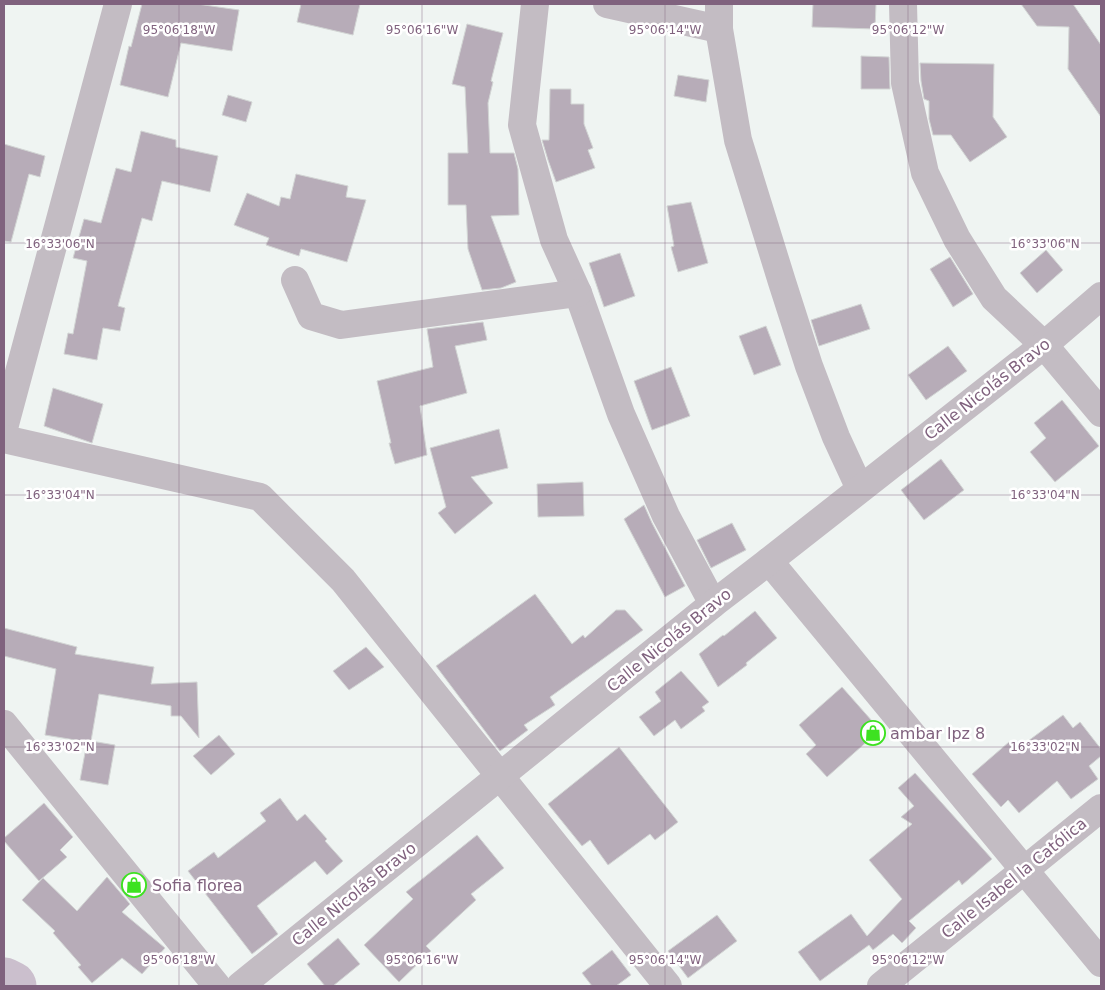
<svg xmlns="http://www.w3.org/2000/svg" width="1105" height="990" font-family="'DejaVu Sans',sans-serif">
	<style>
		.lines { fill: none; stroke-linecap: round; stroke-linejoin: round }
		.river { stroke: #cbbfcd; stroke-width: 49 }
		.building { fill: #b7acb8; stroke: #d2d5d4 }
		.minor { stroke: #c3bcc3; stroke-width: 28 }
		.ticks { fill: none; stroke: #80627e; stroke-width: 1; stroke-opacity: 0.45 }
		.labels { text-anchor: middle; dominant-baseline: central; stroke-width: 5; stroke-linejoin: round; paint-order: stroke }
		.street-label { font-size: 16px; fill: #80627e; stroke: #fff }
		.poi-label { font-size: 16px; fill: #80627e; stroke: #fff; text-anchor: start }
		.ticks-label { font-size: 12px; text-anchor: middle; fill: #80627e; stroke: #fff; stroke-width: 5; stroke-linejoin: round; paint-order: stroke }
	</style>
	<rect width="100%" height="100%" fill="#eff4f2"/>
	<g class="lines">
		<!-- river -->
		<path class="river" d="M4 982 12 986"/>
	</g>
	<!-- building -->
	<g class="building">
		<path d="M142 4H197L239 10 232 51 181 43 168 97 120 85 129 46 131 47Z"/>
		<path d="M301 4H360L353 35 297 22Z"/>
		<path d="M813 4H876L875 29 812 27Z"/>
		<path d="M1021 4H1073L1101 45V117L1068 69 1069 27 1037 26Z"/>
		<path d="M467 24 503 33 491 81 493 82 488 103 490 153H514L518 169 519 215 491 216 516 282 501 288 482 290 468 249 466 205H448V153H468L465 87 452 84Z"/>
		<path d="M861 56 889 57 890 89H861Z"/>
		<path d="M920 63 994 64 993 117 1007 137 970 162 951 135H933L929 119V101L924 99 921 81Z"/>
		<path d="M678 75 709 80 706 102 674 96Z"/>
		<path d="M550 89H571V104H584V124L593 148 588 150 595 168 556 182 548 160 542 140H549Z"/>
		<path d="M228 95 252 102 246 122 222 115Z"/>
		<path d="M141 131 176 140V147L218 156 210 192 162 181 152 221 142 218 118 306 125 308 120 331 103 328 97 360 64 354 68 333 73 334 87 261 73 258 84 219 101 223 116 168 131 172Z"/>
		<path d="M4 144 45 156 40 177 29 174 11 242 4 241Z"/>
		<path d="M296 174 348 186 346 197 366 200 347 262 301 249 299 256 266 245 269 238 234 225 247 193 279 206 281 197 290 199Z"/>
		<path d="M691 202 708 263 678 272 671 247 674 246 667 206Z"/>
		<path d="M1046 250 1063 270 1037 293 1020 273Z"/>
		<path d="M620 253 635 296 604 307 589 263Z"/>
		<path d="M950 257 973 294 953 307 930 269Z"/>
		<path d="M861 304 870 329 819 346 811 320Z"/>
		<path d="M483 322 487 340 455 346 467 393 420 406 427 455 395 464 389 443H391L377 381 433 367 427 329Z"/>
		<path d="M766 326 781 365 754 375 739 336Z"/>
		<path d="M948 346 967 371 926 400 908 375Z"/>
		<path d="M671 367 690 416 652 430 634 381Z"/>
		<path d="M53 388 103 404 92 443 44 426Z"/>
		<path d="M1062 400 1099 446 1055 482 1030 452 1046 438 1034 423Z"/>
		<path d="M499 429 508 468 471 477 493 503 455 534 438 513 446 507 430 448Z"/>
		<path d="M941 459 964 490 924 520 901 490Z"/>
		<path d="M583 482 584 516 538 517 537 484Z"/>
		<path d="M644 505 652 523 685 586 665 597 624 519Z"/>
		<path d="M732 523 746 550 711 568 697 540Z"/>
		<path d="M535 594 572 644 583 635 585 638 616 610H625L643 630 550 697 555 705 524 725 528 730 500 751 436 666Z"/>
		<path d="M755 611 777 638 746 663 747 665 718 687 699 654 723 635 724 636Z"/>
		<path d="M4 628 77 647 75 654 154 667 151 684 197 682 199 738 181 716H171V706L99 694 91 741 115 745 108 785 80 780 87 742 45 735 56 669 4 656Z"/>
		<path d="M366 647 384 667 349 690 333 671Z"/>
		<path d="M681 671 709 702 702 707 705 711 681 729 675 720 654 736 639 717 661 701 655 692Z"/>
		<path d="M842 687 880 730 827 777 806 754 816 745 799 725Z"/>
		<path d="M1063 715 1073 728 1080 722 1101 749V756L1089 766 1098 779 1071 799 1057 781 1019 813 1008 800 1001 807 972 774 1009 742 1016 750Z"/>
		<path d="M219 735 235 754 211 775 193 756Z"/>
		<path d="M619 747 678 822 655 840 650 834 608 865 590 840 582 846 548 804Z"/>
		<path d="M915 773 992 859 962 885 959 880 909 921 916 928 902 943 893 934 873 950 869 945 820 981 798 952 851 914 867 936 902 899 869 860 912 824 901 817 914 806 898 788Z"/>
		<path d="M280 798 297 821 305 814 327 839 325 841 343 861 327 875 315 861 257 906 278 934 252 954 188 871 214 852 218 858 266 821 260 813Z"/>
		<path d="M44 803 73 837 60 850 67 857 39 881 4 841V838Z"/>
		<path d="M477 835 504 868 471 894 476 900 426 946 431 951 399 982 364 945 413 899 406 892Z"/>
		<path d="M107 877 130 904 122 912 165 948 142 974 122 958 92 983 78 967 81 965 53 933 55 931 22 900 43 878 77 911Z"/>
		<path d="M717 915 737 941 688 978 668 951Z"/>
		<path d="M338 938 360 964 333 986H325L307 964Z"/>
		<path d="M612 950 631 975 616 986H592L582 973Z"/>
	</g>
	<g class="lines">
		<!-- minor -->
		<g class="minor">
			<path d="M535 4 522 125 554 240 578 293 621 414 666 516 713 604"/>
			<path d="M607 4 719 29"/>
			<path d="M719 4V29L738 140 782 282 809 366 836 437 860 489"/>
			<path d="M903 4 905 83 925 173 957 239 994 298 1044 345 1101 413"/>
			<path d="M295 280 311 316 341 325 578 293"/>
			<path d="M4 428 118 4"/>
			<path d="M4 439 260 497 343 580 668 986"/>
			<path d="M769 561 1101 963"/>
			<path d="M4 724 217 986"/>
			<path d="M240 986 713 604 769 561 1044 345 1101 296"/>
			<path d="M881 986 1101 808"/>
		</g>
	</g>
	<!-- ticks -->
	<path class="ticks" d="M179 4V986M422 4V986M665 4V986M908 4V986M4 243H1101M4 495H1101M4 747H1101"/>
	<!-- icons -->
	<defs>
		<symbol id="shop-ring" viewBox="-11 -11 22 22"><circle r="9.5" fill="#fff" stroke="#3de221" stroke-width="1.5"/><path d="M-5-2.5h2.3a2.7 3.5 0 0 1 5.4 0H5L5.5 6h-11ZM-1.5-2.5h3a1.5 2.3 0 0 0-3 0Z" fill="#3de221"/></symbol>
	</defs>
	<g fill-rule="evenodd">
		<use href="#shop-ring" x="859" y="719" width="28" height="28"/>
		<use href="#shop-ring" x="120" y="871" width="28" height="28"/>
	</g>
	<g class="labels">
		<!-- street labels -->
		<g class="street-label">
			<text transform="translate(987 389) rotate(-38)">Calle Nicolás Bravo</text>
			<text transform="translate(669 640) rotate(-39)">Calle Nicolás Bravo</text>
			<text transform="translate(1014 878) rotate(-39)">Calle Isabel la Católica</text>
			<text transform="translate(354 894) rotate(-39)">Calle Nicolás Bravo</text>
		</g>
		<!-- poi labels -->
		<g class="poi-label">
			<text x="890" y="733">ambar lpz 8</text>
			<text x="152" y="885">Sofia florea</text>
		</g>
	</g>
	<g class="ticks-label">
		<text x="179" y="34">95°06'18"W</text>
		<text x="422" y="34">95°06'16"W</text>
		<text x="665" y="34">95°06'14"W</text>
		<text x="908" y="34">95°06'12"W</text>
		<text x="60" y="248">16°33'06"N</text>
		<text x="1045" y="248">16°33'06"N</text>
		<text x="60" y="499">16°33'04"N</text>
		<text x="1045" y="499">16°33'04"N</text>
		<text x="60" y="751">16°33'02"N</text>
		<text x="1045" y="751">16°33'02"N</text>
		<text x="179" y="964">95°06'18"W</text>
		<text x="422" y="964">95°06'16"W</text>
		<text x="665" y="964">95°06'14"W</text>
		<text x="908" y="964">95°06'12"W</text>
	</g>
	<!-- border -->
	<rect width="1105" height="990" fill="none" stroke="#80627e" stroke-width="10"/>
</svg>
